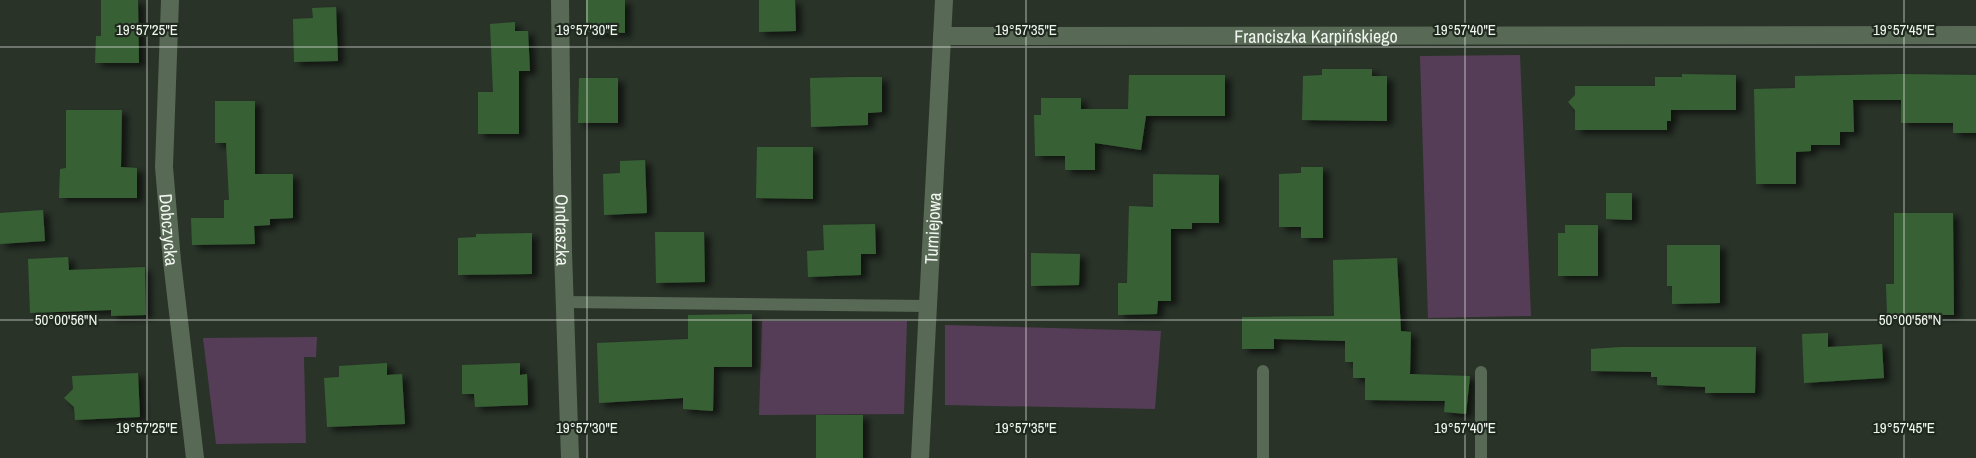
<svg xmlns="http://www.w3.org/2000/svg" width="1976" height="458" font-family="'Archivo Narrow',sans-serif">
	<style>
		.green { fill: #563d57 }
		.building { fill: #386035; filter: url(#shadow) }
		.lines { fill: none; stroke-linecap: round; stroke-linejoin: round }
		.lane { stroke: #586956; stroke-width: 12 }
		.street { stroke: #586956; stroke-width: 18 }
		.ticks { fill: none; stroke: #f1f7f0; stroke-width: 1.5; stroke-opacity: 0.45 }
		.labels { text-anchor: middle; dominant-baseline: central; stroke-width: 4.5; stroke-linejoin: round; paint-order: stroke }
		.street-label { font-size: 18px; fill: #f1f7f0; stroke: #1f291e }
		.ticks-label { font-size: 15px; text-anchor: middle; fill: #f1f7f0; stroke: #1f291e; stroke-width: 4.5; stroke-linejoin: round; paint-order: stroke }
	</style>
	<defs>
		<filter id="shadow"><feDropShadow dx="6" dy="4" stdDeviation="3" flood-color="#0009"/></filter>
	</defs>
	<rect width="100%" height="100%" fill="#293328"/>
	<!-- green -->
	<g class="green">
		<path d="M1520 55 1531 316 1428 318 1420 56Z"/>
		<path d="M762 321H907L904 414 759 415Z"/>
		<path d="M945 325 1161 331 1155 409 945 405Z"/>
		<path d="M317 337 316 357H304L306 443 216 444 203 338Z"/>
	</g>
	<!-- building -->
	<g class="building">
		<path d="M101 0H138L139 63H95L96 36H101Z"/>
		<path d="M586 0H625V33L586 32Z"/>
		<path d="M759 0H795L796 31 759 32Z"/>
		<path d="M336 7 338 61 294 62 293 19 313 18 312 8Z"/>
		<path d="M515 22V31H528L530 71H519V134H478V92H493L490 24Z"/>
		<path d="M1322 69H1372V76H1387V121L1302 120 1303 76 1322 75Z"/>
		<path d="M1682 74 1736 75V110H1671V121H1667V130H1575V110L1568 102 1575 95V86H1655V77H1682Z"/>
		<path d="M1901 74 1976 75V133H1953V123H1901V100H1853L1854 132H1840V145H1811V151L1796 152V184H1756L1754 89 1795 88V76Z"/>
		<path d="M1129 75H1225V116H1146L1141 150 1095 143V170H1065V156H1035L1034 115H1041V98H1081V109H1128Z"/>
		<path d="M853 77H882V112L868 113V125L811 127 810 78Z"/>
		<path d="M579 78H618V123H578Z"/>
		<path d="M215 101H255V174H293V218L270 219V225L254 226 255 244 192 245 191 218H224V200H229L226 143H215Z"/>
		<path d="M66 110H122L121 167 137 168V198H59L60 169 66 168Z"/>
		<path d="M757 147H813V199L756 198Z"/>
		<path d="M645 160 647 213 604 215 603 174 620 173V161Z"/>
		<path d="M1301 167H1323V238H1301V227H1279V174L1301 173Z"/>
		<path d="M1153 174 1219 175V223H1192V229H1171V301H1158L1157 314 1118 315V283H1127L1129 206 1153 207Z"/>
		<path d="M1606 193H1632V220L1606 219Z"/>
		<path d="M43 210 45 241 0 244V213Z"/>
		<path d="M1894 213H1953L1954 315H1887L1886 284H1894Z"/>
		<path d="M875 224 876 254H861V275L808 277 807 251 824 250 823 225Z"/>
		<path d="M1565 225H1598V276H1558V233H1565Z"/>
		<path d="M655 232H704L705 282 656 283Z"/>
		<path d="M532 233V274L458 275V238L476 237V234Z"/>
		<path d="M1667 245H1720V303L1672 304V286H1667Z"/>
		<path d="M1031 253 1080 254 1079 285 1031 286Z"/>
		<path d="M68 257 69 270 145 267 146 315 111 316V310L30 313 28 259Z"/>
		<path d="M1397 258 1401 331 1411 332 1410 374 1470 376 1466 414 1444 412 1445 401 1365 400V378H1353V362H1345V341L1274 339V349H1242V317L1334 316 1333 260Z"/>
		<path d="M752 314V367H714L713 411 683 409V398L599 403 597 343 688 339V315Z"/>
		<path d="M1828 333V347L1882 344 1884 378 1804 383 1802 334Z"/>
		<path d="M1621 347H1756L1755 393H1705V387L1657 385V377H1651V372L1591 371V349Z"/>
		<path d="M387 363V375L402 374 405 424 327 427 324 378 339 377V366Z"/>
		<path d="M520 363V375L527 374 528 405 475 407 474 394H462V365Z"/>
		<path d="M138 373 140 417 75 420 74 407 64 398 73 389 72 376Z"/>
		<rect x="816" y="415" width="47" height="43"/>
	</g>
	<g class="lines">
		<!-- lane -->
		<g class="lane">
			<path d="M565 302 928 306"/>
			<path d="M1263 371V458"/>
			<path d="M1481 372V458"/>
		</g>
		<!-- street -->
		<g class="street">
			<path id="s1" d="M170 0 164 167 172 261 195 458"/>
			<path id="s2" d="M560 0 563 251 570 458"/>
			<path id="s3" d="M942 36 1976 35"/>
			<path id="s4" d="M920 458 944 0"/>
		</g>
	</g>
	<!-- ticks -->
	<path class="ticks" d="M147 0V458M587 0V458M1026 0V458M1465 0V458M1904 0V458M0 47H1976M0 320H1976"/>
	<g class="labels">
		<!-- street labels -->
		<g class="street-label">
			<text stroke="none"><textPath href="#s3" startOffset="374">Franciszka Karpińskiego</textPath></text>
			<text stroke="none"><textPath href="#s2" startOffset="230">Ondraszka</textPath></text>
			<text stroke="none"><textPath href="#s4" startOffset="230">Turniejowa</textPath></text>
			<text stroke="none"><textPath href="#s1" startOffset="230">Dobczycka</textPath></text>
		</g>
	</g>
	<g class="ticks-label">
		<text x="147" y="35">19°57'25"E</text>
		<text x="587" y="35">19°57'30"E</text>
		<text x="1026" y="35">19°57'35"E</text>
		<text x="1465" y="35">19°57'40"E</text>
		<text x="1904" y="35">19°57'45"E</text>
		<text x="66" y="325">50°00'56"N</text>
		<text x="1910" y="325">50°00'56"N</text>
		<text x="147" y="433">19°57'25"E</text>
		<text x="587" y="433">19°57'30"E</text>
		<text x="1026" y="433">19°57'35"E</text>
		<text x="1465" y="433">19°57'40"E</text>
		<text x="1904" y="433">19°57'45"E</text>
	</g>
</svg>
